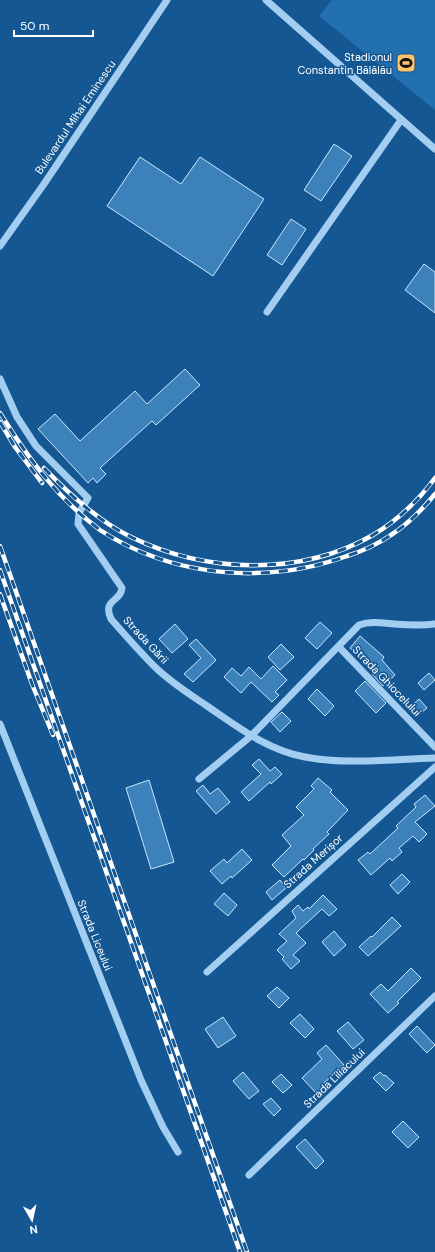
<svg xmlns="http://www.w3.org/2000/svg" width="435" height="1252" font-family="'DM Sans',sans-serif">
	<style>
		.green { fill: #2370b0 }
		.building { fill: #3d81bb; stroke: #cae5fc }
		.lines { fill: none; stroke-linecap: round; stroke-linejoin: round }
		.minor { stroke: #a3cef2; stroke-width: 7 }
		.rail-casing { stroke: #fff; stroke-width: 4.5 }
		.rail { stroke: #145793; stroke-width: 3; stroke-dasharray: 9; stroke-linecap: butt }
		.labels { text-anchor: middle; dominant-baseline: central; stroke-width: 3; stroke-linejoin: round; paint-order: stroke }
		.poi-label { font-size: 11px; fill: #fff; stroke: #145793; text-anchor: end }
		.street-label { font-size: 11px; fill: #fff; stroke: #145793 }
	</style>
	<rect width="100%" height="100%" fill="#145793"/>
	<!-- green -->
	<path class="green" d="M332 0H435V110L319 16Z"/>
	<!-- building -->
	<g class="building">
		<path d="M334 144 352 156 321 201 304 190Z"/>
		<path d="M140 157 181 184 200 157 264 199 213 276 107 206Z"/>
		<path d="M291 219 306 229 282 265 267 255Z"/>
		<path d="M424 264 435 272V313L405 290Z"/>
		<path d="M185 369 200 385 156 425 152 421 100 468 106 474 97 483 93 478 88 483 38 429 55 414 80 441 135 391 147 404Z"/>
		<path d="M320 622 332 633 317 649 305 638Z"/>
		<path d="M175 624 188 639 172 653 159 639Z"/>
		<path d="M360 636 384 657 382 660 395 675 383 686 372 674 375 671 350 648Z"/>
		<path d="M196 639 216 660 193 682 184 674 201 658 189 645Z"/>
		<path d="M281 644 294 657 280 670 268 657Z"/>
		<path d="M273 666 287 680 275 692 279 695 272 702 251 682 241 693 224 677 232 668 241 676 249 667 261 679Z"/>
		<path d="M429 673 435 680 424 690 418 683Z"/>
		<path d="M365 681 386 703 376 713 355 691Z"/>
		<path d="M317 689 334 706 325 716 308 699Z"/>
		<path d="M419 699 427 708 417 716 409 708Z"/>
		<path d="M282 712 291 721 280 732 271 722Z"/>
		<path d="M259 759 270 771 275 767 282 774 271 784 270 782 249 801 241 792 261 774 252 765Z"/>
		<path d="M318 778 332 790 330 792 348 810 327 832 329 834 313 849 314 850 304 860 303 859 284 877 272 865 291 846 282 835 304 815 296 807 314 789 311 786Z"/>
		<path d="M149 780 174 862 151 869 126 788Z"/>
		<path d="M203 785 210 794 218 788 230 802 216 814 196 791Z"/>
		<path d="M425 795 435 806 415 822 427 834 419 842 413 836 399 848 402 852 392 861 390 858 371 875 358 860 368 852 370 854 398 828 396 826 416 807 414 804Z"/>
		<path d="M242 849 252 860 232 878 231 876 222 884 210 871 224 859 227 863Z"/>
		<path d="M402 874 410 882 398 894 390 885Z"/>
		<path d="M280 880 286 888 272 900 266 892Z"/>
		<path d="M224 893 237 905 228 916 214 904Z"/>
		<path d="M323 895 337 909 329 916 322 909 296 933 306 943 293 955 300 961 291 969 282 959 284 957 277 950 287 941 279 934 296 918 292 911 298 905 303 911 308 907 309 909Z"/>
		<path d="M392 917 401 926 368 956 359 947 371 936 372 937Z"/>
		<path d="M334 931 346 945 334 956 322 942Z"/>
		<path d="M411 968 421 978 397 1002 399 1003 388 1013 370 994 381 984 388 991Z"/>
		<path d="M277 987 289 998 279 1008 267 996Z"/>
		<path d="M300 1014 314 1029 305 1038 290 1023Z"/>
		<path d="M223 1017 236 1036 218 1048 205 1029Z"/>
		<path d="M348 1022 364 1040 353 1049 337 1031Z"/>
		<path d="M417 1026 435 1045 427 1053 409 1034Z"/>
		<path d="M326 1045 344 1065 324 1083 326 1085 316 1093 302 1078 322 1059 317 1053Z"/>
		<path d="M243 1072 259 1091 249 1099 233 1081Z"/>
		<path d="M380 1072 384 1076 385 1075 394 1083 386 1091 373 1078Z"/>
		<path d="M281 1074 292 1085 283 1093 272 1082Z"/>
		<path d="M271 1098 281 1109 274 1116 263 1104Z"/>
		<path d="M403 1121 419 1137 408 1148 392 1132Z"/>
		<path d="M305 1139 324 1161 316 1169 296 1147Z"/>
	</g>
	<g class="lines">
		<!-- minor -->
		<g class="minor">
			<path d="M266 0 435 149"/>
			<path d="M0 246 44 184 167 0"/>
			<path d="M267 312 401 120"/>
			<path d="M0 379 17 417 36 446 88 498 79 513 78 524 122 588C121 602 102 599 111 619 125 635 139 651 154 666 170 682 188 693 207 706 238 727 267 750 305 757 346 765 393 759 435 758"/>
			<path d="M339 647 435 747"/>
			<path d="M0 724 141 1080 163 1127 178 1152"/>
			<path d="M199 779 251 736 359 625C370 621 382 623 394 624 407 625 421 626 435 624"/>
			<path d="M207 972 435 767"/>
			<path d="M249 1175 435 996"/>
		</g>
		<defs>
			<g id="rail">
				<path d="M0 413C29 459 56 497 100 530 118 542 137 551 157 558 219 579 286 578 347 556 363 551 378 544 391 535 408 524 422 510 435 494"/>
				<path d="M0 422 15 447 42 483"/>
				<path d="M44 468C69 494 98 521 131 537 205 573 300 577 373 535 398 520 418 501 435 478"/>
				<path d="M0 546 247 1252"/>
				<path d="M0 570 240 1252"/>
				<path d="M0 594 32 684 53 735"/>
			</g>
		</defs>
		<!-- rail casing -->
		<use href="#rail" class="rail-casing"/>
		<!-- rail -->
		<use href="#rail" class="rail"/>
	</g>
	<!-- icons -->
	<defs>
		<symbol id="stadium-square" viewBox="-11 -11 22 22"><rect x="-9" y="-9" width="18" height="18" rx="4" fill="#ffc463" stroke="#145793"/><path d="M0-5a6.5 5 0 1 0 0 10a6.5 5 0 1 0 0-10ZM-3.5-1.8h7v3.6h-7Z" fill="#111"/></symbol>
	</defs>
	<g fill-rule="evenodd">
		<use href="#stadium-square" x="395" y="52" width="22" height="22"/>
	</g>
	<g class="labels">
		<!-- poi labels -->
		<g class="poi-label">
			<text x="392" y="57">Stadionul<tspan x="392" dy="13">Constantin Bălălău</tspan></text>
		</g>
		<!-- street labels -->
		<g class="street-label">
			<text transform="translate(75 117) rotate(-56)">Bulevardul Mihai Eminescu</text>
			<text transform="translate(146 640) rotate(47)">Strada Gării</text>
			<text transform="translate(387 681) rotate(46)">Strada Ghiocelului</text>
			<text transform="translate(313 861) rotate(-42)">Strada Merișor</text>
			<text transform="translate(95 935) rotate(68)">Strada Liceului</text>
			<text transform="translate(334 1078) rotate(-44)">Strada Liliacului</text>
		</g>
	</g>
	<!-- north arrow -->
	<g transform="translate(32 1220) rotate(171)" stroke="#145793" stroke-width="3" paint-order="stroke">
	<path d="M0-3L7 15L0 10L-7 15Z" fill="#ffffff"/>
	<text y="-6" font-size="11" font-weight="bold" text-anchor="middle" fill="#ffffff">N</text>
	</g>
	<!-- scale -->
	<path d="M14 30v6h79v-6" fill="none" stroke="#ffffff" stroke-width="2"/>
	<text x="20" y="30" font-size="12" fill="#ffffff" stroke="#145793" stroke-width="3" paint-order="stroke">50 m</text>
</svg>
